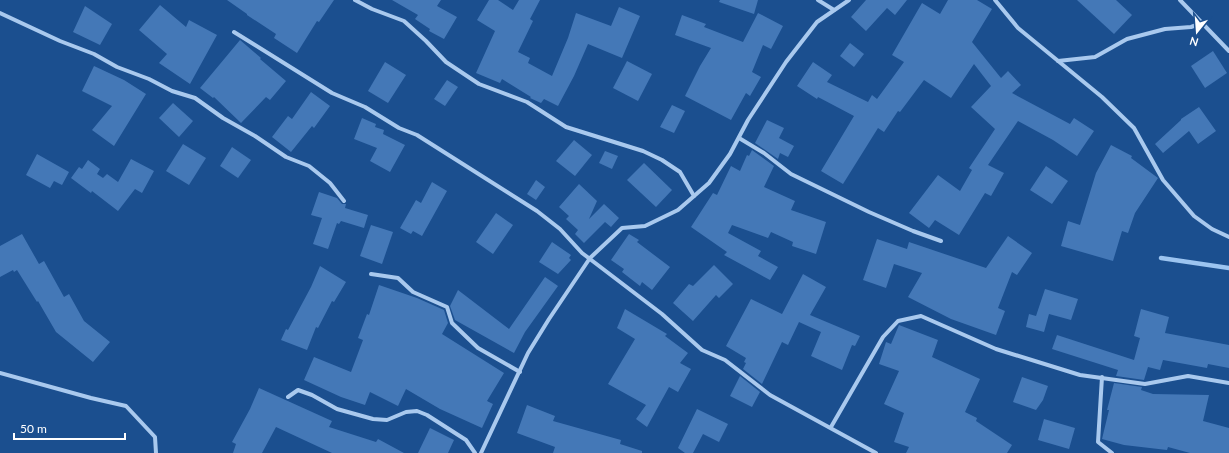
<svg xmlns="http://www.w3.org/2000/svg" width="1229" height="453" font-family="Lato,sans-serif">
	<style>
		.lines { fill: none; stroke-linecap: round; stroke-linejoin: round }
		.stream { stroke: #9cc4f0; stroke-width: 4.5 }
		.building { fill: #4478b7 }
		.minor { stroke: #a9c9ee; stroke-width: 4 }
	</style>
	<rect width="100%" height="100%" fill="#1b4f8f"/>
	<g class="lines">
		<!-- stream -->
		<path class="stream" d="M1161 258 1229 268"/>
	</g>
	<!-- building -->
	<g class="building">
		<path d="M227 0H334L319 22 317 21 297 53 274 38 276 34 247 15V14Z"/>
		<path d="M392 0H441L437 6 457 17 444 39 429 31 430 29 415 19 418 15Z"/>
		<path d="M489 0H498L513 10 519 0H540L530 19 533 21 518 52 530 58 528 63 552 76 568 38 576 13 611 26 619 7 640 16 622 58 588 44 574 76 558 106 544 99 541 103 530 98 531 97 502 79 500 83 476 73 495 31 477 20Z"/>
		<path d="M720 0H758L754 14 719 2Z"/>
		<path d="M866 0H907L895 15 887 8 866 31 851 17Z"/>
		<path d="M948 0H977L992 9 972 42 1001 78 1008 71 1021 85 1012 93 1070 124 1074 118 1094 131 1077 156 1053 140 1018 121 988 165 1004 173 991 196 985 193 959 235 935 220 929 228 909 213 938 175 960 191 972 170 969 168 995 129 971 107 991 86 974 64 951 98 924 80 900 112 898 111 884 132 878 128 843 184 821 171 854 116 818 97 817 99 797 86 813 62 832 75 827 82 868 102 872 95 877 99 904 62 892 55 922 3 940 14Z"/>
		<path d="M1077 0H1116L1132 15 1114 34Z"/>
		<path d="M160 5 186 27 189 20 217 35 190 84 159 63 167 54 139 30Z"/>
		<path d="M85 6 112 24 100 45 73 32Z"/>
		<path d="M758 13 783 26 771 49 763 45 752 72 761 77 750 96 746 93 731 120 685 96 700 66 711 48 675 35 682 15 706 24 704 27 743 42Z"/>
		<path d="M240 40 261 58 260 59 286 81 270 100 266 97 241 123 214 97 213 98 200 88Z"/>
		<path d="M850 43 864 54 854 67 840 56Z"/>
		<path d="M1213 51 1227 73 1205 88 1191 66Z"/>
		<path d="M627 61 652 74 638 101 613 88Z"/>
		<path d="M385 62 406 75 388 103 368 91Z"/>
		<path d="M94 66 124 80 146 94 114 146 92 130 112 106 82 91Z"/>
		<path d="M447 80 458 87 445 106 434 99Z"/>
		<path d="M311 92 330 106 314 128 312 126 291 152 272 137 288 116 292 119Z"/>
		<path d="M173 103 193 121 179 137 159 118Z"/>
		<path d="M672 105 685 111 674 133 660 127Z"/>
		<path d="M1199 107 1216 131 1198 144 1189 131 1163 153 1155 144 1181 120V119Z"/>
		<path d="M362 118 376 124 375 127 384 130 383 134 405 145 390 172 370 161 377 148 354 139Z"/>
		<path d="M767 120 784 128 779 138 794 146 788 157 780 153 778 159 755 143Z"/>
		<path d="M574 140 592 155 575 176 556 161Z"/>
		<path d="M183 144 206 158 189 185 166 171Z"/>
		<path d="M1111 145 1132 156 1131 158 1158 178 1135 213 1128 233 1122 231 1113 261 1061 246 1068 221 1080 225 1096 173Z"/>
		<path d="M232 147 251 160 238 178 220 166Z"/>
		<path d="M752 150 774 166 764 187 795 201 791 210 826 222 816 254 792 246 793 242 771 232 768 238 732 225 728 233 761 251 758 256 778 267 770 280 724 255 727 252 691 227 713 193 717 195 731 166 740 171 747 155 749 156Z"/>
		<path d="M605 151 618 156 612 169 599 163Z"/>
		<path d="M37 154 69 172 62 185 54 181 50 188 26 175Z"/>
		<path d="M131 159 154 171 142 193 135 189 118 211 92 191 91 193 71 178 79 167 82 169 88 160 100 169 97 174 103 178 107 174 118 182Z"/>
		<path d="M644 163 672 190 656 207 627 180Z"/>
		<path d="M1046 166 1068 181 1052 204 1030 190Z"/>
		<path d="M536 180 545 187 536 200 527 194Z"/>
		<path d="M432 182 447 191 422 236 413 231 411 234 400 228 416 200 421 203Z"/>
		<path d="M579 184 597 201 589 219 604 204 619 218 611 227 605 222 584 243 575 234 578 230 566 219 569 216 559 207Z"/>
		<path d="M319 192 337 198 342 204H346L345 208 368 215 364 228 341 221 339 224 337 223 328 249 313 244 322 218 311 215Z"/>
		<path d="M496 213 513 225 493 254 476 242Z"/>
		<path d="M371 225 393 232 382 264 360 256Z"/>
		<path d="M22 234 39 264 44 261 64 297 69 294 84 321 110 342 93 362 56 332 38 301 37 302 17 270 14 272 13 270 0 277V246Z"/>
		<path d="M629 234 639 240 637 242 670 267 652 290 642 282 640 286 622 272 624 269 611 260Z"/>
		<path d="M1008 236 1032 253 1017 275 1012 272 998 308 1005 311 996 335 951 319 908 297 922 273 894 264 886 288 863 280 877 239 907 249 909 242 986 268Z"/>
		<path d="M552 242 571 255 569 258 571 260 558 274 539 262Z"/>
		<path d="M714 265 733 284 719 298 716 295 693 321 673 303 689 284 693 286Z"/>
		<path d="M320 266 346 282 334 302 332 301 318 328 316 327 307 350 281 340 286 329 288 330 311 287Z"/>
		<path d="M803 274 826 287 810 315 860 336 855 346 852 345 842 370 811 356 821 332 799 322 788 345 782 342 762 384 743 369 746 363 744 362 746 358 726 346 751 299 782 314Z"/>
		<path d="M545 277 558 286 525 332 514 353 455 320 450 306 458 290 509 329Z"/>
		<path d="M379 285 417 298 444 310 448 323 442 334 504 373 487 401 493 404 482 428 440 409 406 389 398 406 370 392 365 405 341 397 304 380 314 357 351 372 363 340 358 338 367 314 369 315Z"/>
		<path d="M1045 289 1078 299 1071 320 1049 314 1044 332 1026 327 1029 314 1036 316Z"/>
		<path d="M625 309 667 334 665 336 688 353 680 363 691 369 678 392 669 387 647 427 636 419 646 405 608 384 635 339 617 328Z"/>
		<path d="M1141 309 1169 317 1165 333 1229 345V368L1208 364 1207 368 1163 360 1160 370 1148 367 1144 380 1116 376 1118 370 1052 349 1057 335 1134 360 1140 338 1134 336Z"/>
		<path d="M899 325 938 340 932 357 980 379 965 412 977 418 976 421 1012 445 1007 453H906L909 447 894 442 904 413 884 404 899 371 879 364 886 342 891 344Z"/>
		<path d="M740 376 760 392 752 407 730 396Z"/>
		<path d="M1022 377 1048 386 1043 400 1036 410 1013 402Z"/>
		<path d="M1114 383 1142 387 1141 390 1153 394 1209 395 1203 421 1229 428V453H1190L1168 447 1167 450 1124 445 1102 439 1109 410H1107Z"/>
		<path d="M259 388 332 421 329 427 376 442 378 439 404 453H332L276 427 262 453H233L236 444 232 442 250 409Z"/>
		<path d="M527 405 555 416 553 421 621 440 620 444 642 451V453H553L555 447 517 433Z"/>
		<path d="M697 409 728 424 719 442 703 434 693 453H685L678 448Z"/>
		<path d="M1044 419 1075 428 1069 449 1038 440Z"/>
		<path d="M430 428 454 440 448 453H418Z"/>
	</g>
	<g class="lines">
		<!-- minor -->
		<g class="minor">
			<path d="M355 0 372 9 404 21 426 41 446 62 479 84 527 102 566 127 643 151 662 160 680 172 694 196"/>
			<path d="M818 0 834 10"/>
			<path d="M995 0 1018 28 1102 97 1134 128 1163 180 1194 216 1212 229 1229 237"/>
			<path d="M1180 0 1229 51"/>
			<path d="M0 13 60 41 94 54 117 67 149 79 172 91 195 98 223 118 255 136 286 157 309 166 330 183 344 201"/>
			<path d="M234 32 332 93 365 107 399 128 417 135 537 211 560 229 582 253 662 314 702 350 725 360 770 395 876 453"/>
			<path d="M1058 61 1095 57 1127 39 1165 29 1191 27 1202 23"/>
			<path d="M739 138 764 153 791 174 869 212 913 231 941 241"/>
			<path d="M371 274 398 278 413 292 447 307 452 323 478 348 520 372"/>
			<path d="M0 373 91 398 126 406 155 437 156 453"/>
			<path d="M1102 377 1098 442 1112 453"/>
			<path d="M288 397 298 390 312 395 337 409 373 419 387 420 406 412 417 411 427 415 466 440 475 453"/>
			<path d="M831 427 883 337 898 321 921 316 996 349 1080 375 1145 384 1188 376 1229 383"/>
			<path d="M481 453 528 353 549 319 590 258 622 228 645 226 678 210 709 183 730 154 748 120 786 62 817 22 849 0"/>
		</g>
	</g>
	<!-- north arrow -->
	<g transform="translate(1197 32) rotate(197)" stroke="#1b4f8f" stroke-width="3" paint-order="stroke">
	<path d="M0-3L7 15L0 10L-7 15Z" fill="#ffffff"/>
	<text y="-6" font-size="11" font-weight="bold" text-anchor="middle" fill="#ffffff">N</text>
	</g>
	<!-- scale -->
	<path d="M14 433v6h111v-6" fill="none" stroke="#ffffff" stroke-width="2"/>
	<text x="20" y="433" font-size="12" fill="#ffffff" stroke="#1b4f8f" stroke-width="3" paint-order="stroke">50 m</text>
</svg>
